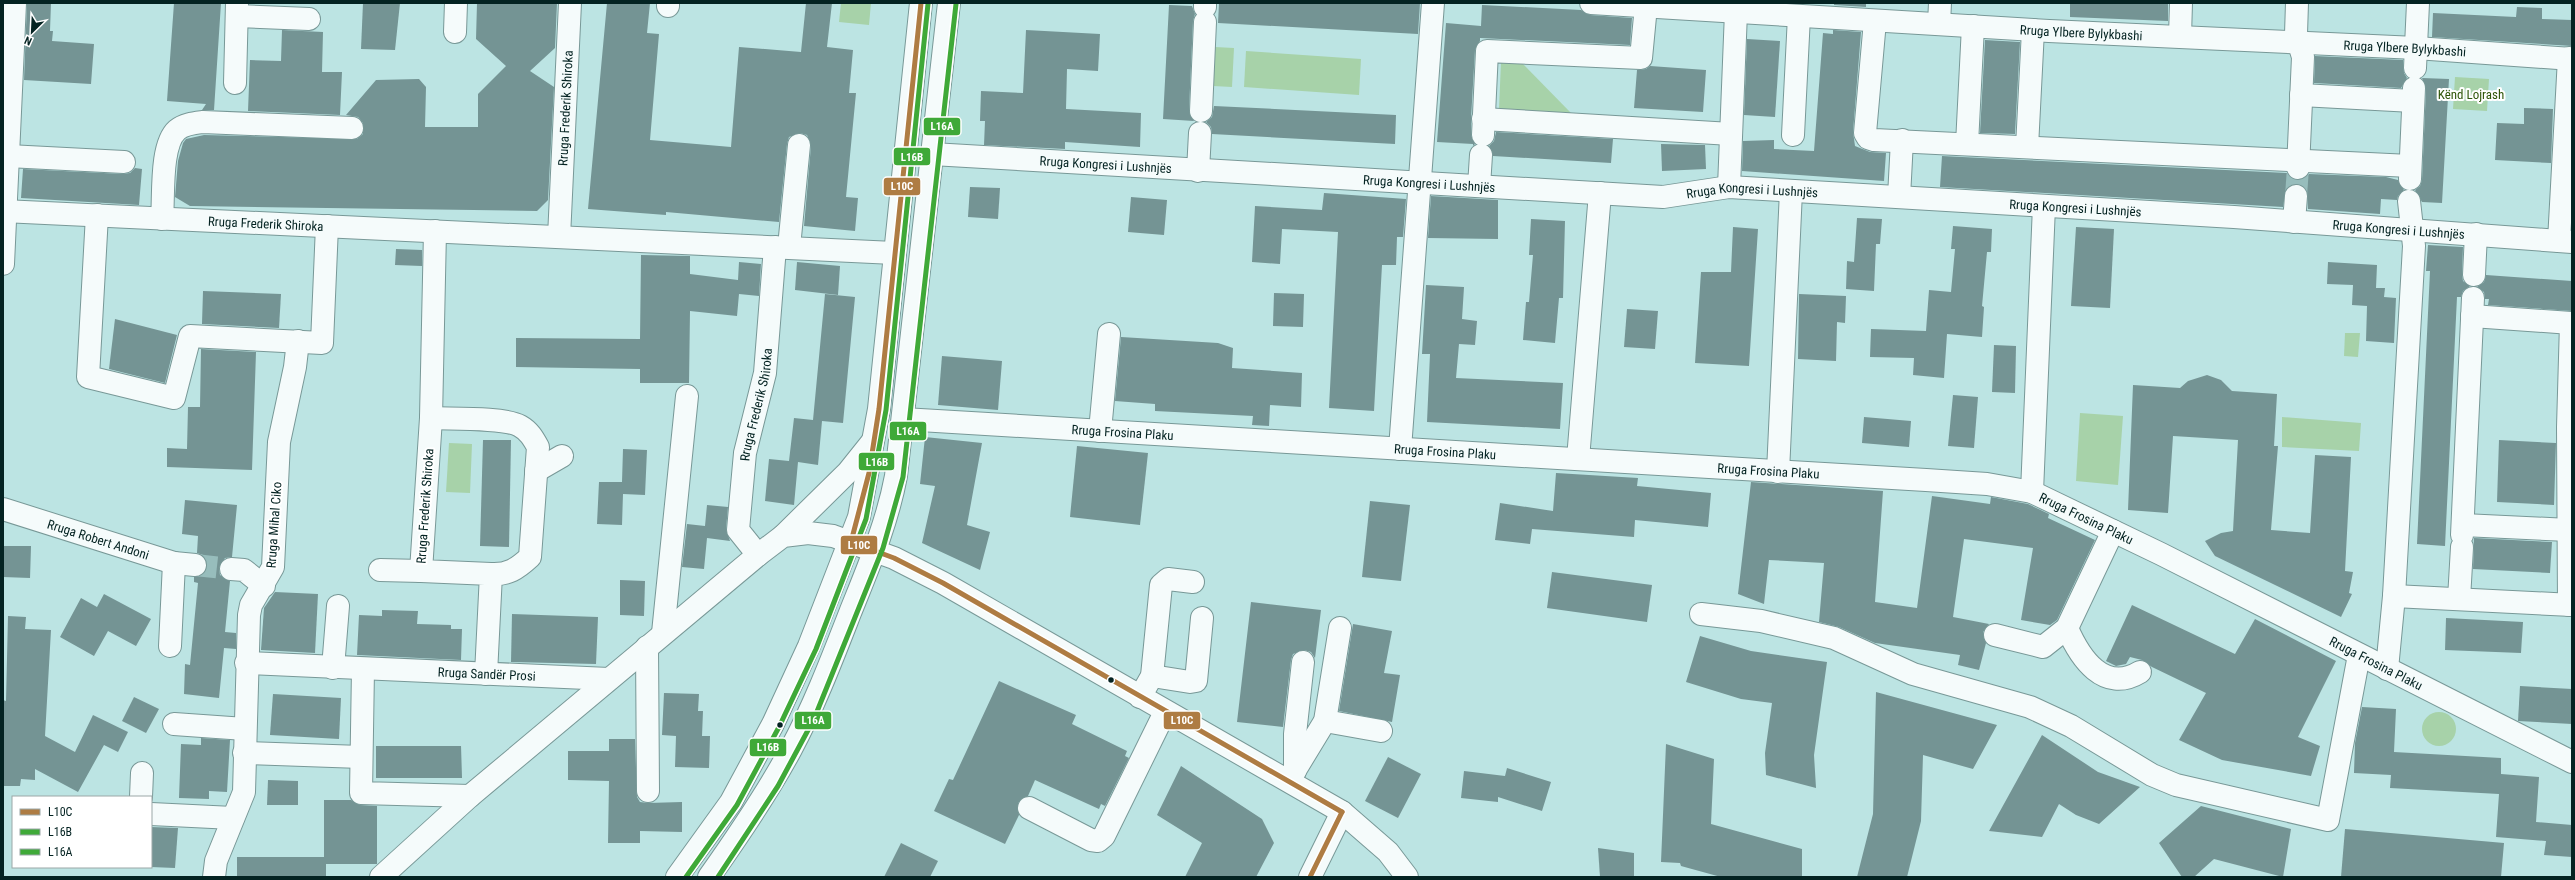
<svg xmlns="http://www.w3.org/2000/svg" width="2575" height="880" font-family="'Roboto Condensed',sans-serif">
	<style>
		.green { fill: #a7d2a9 }
		.building { fill: #749494 }
		.lines { fill: none; stroke-linecap: round; stroke-linejoin: round }
		.minor-tunnel { stroke: #97bdbc; stroke-width: 22; stroke-dasharray: 22 11; stroke-linecap: butt }
		.minor-casing { stroke: #789897; stroke-width: 24 }
		.major-casing { stroke: #789897; stroke-width: 24 }
		.minor { stroke: #f5fbfb; stroke-width: 22 }
		.major { stroke: #f5fbfb; stroke-width: 22 }
		.bus-1-casing { stroke: #fff; stroke-width: 8 }
		.bus-2-casing { stroke: #fff; stroke-width: 8 }
		.bus-3-casing { stroke: #fff; stroke-width: 8 }
		.bus-1 { stroke: #ae7c43; stroke-width: 5 }
		.bus-2 { stroke: #3fa938; stroke-width: 5 }
		.bus-3 { stroke: #3fa938; stroke-width: 5 }
		.bus-dot { fill: #042322; stroke: #fff; stroke-width: 1.5 }
		.labels { text-anchor: middle; dominant-baseline: central; stroke-width: 4; stroke-linejoin: round; paint-order: stroke }
		.street-label { font-size: 13px; fill: #042322; stroke: #fff }
		.park-label { font-size: 13px; fill: #2f5609; stroke: #fff }
		.line-badge { stroke: #fff; stroke-width: 1.5 }
		.badge-label { font-size: 11px; text-anchor: middle; font-weight: bold; fill: #fff }
	</style>
	<rect width="100%" height="100%" fill="#bce4e3"/>
	<!-- green -->
	<g class="green">
		<path d="M841 3H871L869 25 839 22Z"/>
		<path d="M1215 47 1234 48 1232 87 1213 86Z"/>
		<path d="M1246 51 1361 59 1359 95 1244 87Z"/>
		<path d="M1501 62 1523 64 1571 113 1499 109Z"/>
		<path d="M2455 77 2489 79 2487 111 2453 109Z"/>
		<path d="M2345 333H2360L2358 357 2344 356Z"/>
		<path d="M2080 413 2123 416 2118 485 2076 481Z"/>
		<path d="M2282 417 2361 423 2359 451 2282 447Z"/>
		<path d="M449 443 472 444 470 493 446 492Z"/>
		<circle cx="2439" cy="729" r="17"/>
	</g>
	<!-- building -->
	<g class="building">
		<path d="M27 3H51L50 31H53L52 41 94 44 91 84 24 80Z"/>
		<path d="M174 3H221L214 110H202L206 104 167 101Z"/>
		<path d="M363 3H400L395 50 361 49Z"/>
		<path d="M477 3H557L555 48 530 71 554 87 548 200 537 211 190 206 175 197 178 161 183 143 186 139 204 135 357 139 363 134V123L358 117 346 115 376 80 419 79 426 87 425 127H478V94L506 66 476 39Z"/>
		<path d="M607 3H650L647 33 659 34 650 140 731 147 739 47 801 52 806 3H832L827 47 853 50 849 93H856L846 197 858 198 855 231 804 226 811 146 807 135 800 133 789 137 787 144 779 222 666 212V215L588 209Z"/>
		<path d="M1219 3H1420L1418 34 1218 23Z"/>
		<path d="M1834 3H1866V7L1834 5Z"/>
		<path d="M2070 3H2168V21L2070 17Z"/>
		<path d="M1169 5 1192 6 1195 14 1193 21 1189 110 1194 121 1163 119Z"/>
		<path d="M1482 5 1581 10 1590 15 1632 18 1630 45 1480 38V34V41L1475 50 1471 119V135L1475 144 1473 146V144L1437 142 1446 23 1481 26Z"/>
		<path d="M2517 7 2542 8V19L2572 20V46L2432 37 2433 13 2516 17Z"/>
		<path d="M282 30 323 32 322 72H342L340 115 248 111 250 60 281 61Z"/>
		<path d="M1026 30 1100 34 1098 71 1067 69 1066 109 1141 113 1140 147 1065 142V149L984 145 985 121H980L981 91 1023 93Z"/>
		<path d="M1833 30 1861 32 1853 132 1855 146 1870 152 1886 153 1884 181 1742 171 1743 141 1774 140V149L1814 151 1823 33 1833 34Z"/>
		<path d="M1747 39 1780 41 1775 117 1744 115Z"/>
		<path d="M1985 40 2020 42 2015 134 1980 133Z"/>
		<path d="M2315 56 2403 60 2404 73 2407 78 2401 88 2314 83Z"/>
		<path d="M1650 66 1706 70 1703 112 1634 108 1637 70 1646 69Z"/>
		<path d="M2422 78 2449 79 2442 203 2422 202 2415 190 2420 186 2422 180 2426 89Z"/>
		<path d="M1214 106 1396 115 1395 144 1212 134 1211 127 1206 122 1212 117Z"/>
		<path d="M2524 108 2553 109 2551 163 2495 160 2497 123 2524 124Z"/>
		<path d="M1496 132 1613 139 1611 163 1493 156 1489 146 1494 141Z"/>
		<path d="M1661 144 1705 145 1706 169 1662 171Z"/>
		<path d="M1942 156 2287 173 2291 178 2297 180 2304 179 2309 174 2386 177 2398 180 2404 190 2398 196 2397 200 2381 199 2380 214 2308 209 2307 191 2303 186 2297 184 2286 189 2283 207 1940 187Z"/>
		<path d="M135 168 142 169 139 205 21 198 23 169 123 174 130 173Z"/>
		<path d="M970 187 1000 188 998 219 968 217Z"/>
		<path d="M1324 193 1406 199 1403 237H1397L1396 265H1382L1374 411 1329 408 1338 232 1282 229 1280 264 1252 262 1255 206 1322 210Z"/>
		<path d="M1431 196 1498 200V239L1428 238Z"/>
		<path d="M1131 197 1167 200 1164 235 1128 232Z"/>
		<path d="M1857 218 1882 219 1880 244H1876L1874 291 1846 289 1847 261 1854 262Z"/>
		<path d="M1531 219 1565 221 1563 298H1559L1555 343 1523 340 1526 302H1529L1533 255H1529Z"/>
		<path d="M1953 226 1992 229 1991 252H1987L1982 306 1984 307 1982 337 1947 334 1944 378 1913 375 1914 358 1870 357 1871 329 1926 331 1929 290 1951 292 1955 249H1951Z"/>
		<path d="M1733 227 1758 229 1749 366 1695 363 1701 272H1731Z"/>
		<path d="M2076 227 2114 229 2110 308 2071 306Z"/>
		<path d="M2428 245 2463 247 2462 275 2463 281 2470 286 2463 291 2461 297H2457L2445 546 2417 544 2430 271H2426Z"/>
		<path d="M396 249 422 250V266L395 265Z"/>
		<path d="M641 255 690 256V274L738 280 739 262 761 264 759 296 739 294 737 316 690 311 689 383H640V369L516 367V338L640 339Z"/>
		<path d="M797 262 840 266 838 295 795 290Z"/>
		<path d="M2328 262 2377 265 2376 288H2385L2384 297 2396 298 2394 343 2366 341 2367 306 2352 305 2353 285 2327 284Z"/>
		<path d="M2486 275 2572 281V311L2488 305 2489 299H2485L2484 292 2477 287 2484 282Z"/>
		<path d="M1426 285 1464 287 1462 319 1477 321 1475 345 1459 344 1456 378 1563 383 1560 429 1427 422 1430 354H1422Z"/>
		<path d="M203 291 281 294 279 328 202 324Z"/>
		<path d="M1274 293 1304 294 1303 327 1273 326Z"/>
		<path d="M825 294 855 297 843 423 822 421 818 465 798 462 794 505 765 501 769 459 789 461 794 418 813 420Z"/>
		<path d="M1799 294 1846 296 1845 323 1837 322 1836 361 1798 359Z"/>
		<path d="M1627 309 1658 311 1655 349 1624 347Z"/>
		<path d="M115 319 177 335 165 383 109 369Z"/>
		<path d="M1121 337 1218 343 1233 348 1232 368 1302 373 1301 407 1270 405 1269 426 1252 425 1253 416 1155 411V404L1115 401Z"/>
		<path d="M1994 345 2016 346 2015 393 1992 392Z"/>
		<path d="M201 349 256 352 252 470 167 467V448L187 449 188 407H200Z"/>
		<path d="M942 356 1002 361 998 410 938 405Z"/>
		<path d="M2207 375 2221 380 2232 391 2277 394 2274 446H2278L2271 530 2310 533 2315 455 2351 457 2345 571 2353 572 2349 593 2352 594 2341 617 2215 556 2205 541 2221 533 2233 531 2238 440 2173 436 2168 513 2128 510 2133 385 2180 388 2188 381Z"/>
		<path d="M1953 395 1978 397 1974 448 1948 446Z"/>
		<path d="M1864 417 1911 421 1909 447 1862 443Z"/>
		<path d="M925 437 982 443 967 525 990 532 980 570 922 543 935 486 920 484Z"/>
		<path d="M483 440H511L509 547 480 546Z"/>
		<path d="M2499 440 2556 443 2554 505 2497 502Z"/>
		<path d="M1077 446 1148 453 1140 525 1070 517Z"/>
		<path d="M623 449 647 450 645 495 623 494 622 525 597 524 599 482H622Z"/>
		<path d="M1556 473 1638 478 1637 486 1711 493 1708 527 1635 520 1634 537 1532 529 1530 544 1495 540 1500 503 1553 511Z"/>
		<path d="M1751 482 1883 491 1875 602 1917 608 1932 496 1990 504 1991 497 2028 504 2049 514 2048 518 2095 540 2057 620 2050 625 2021 620 2033 548 1964 539 1953 617 1989 624 1983 632 1986 643 1979 670 1958 665 1960 655 1875 643 1839 627 1819 622 1824 563 1769 560 1764 604 1738 594Z"/>
		<path d="M185 500 237 505 232 557 225 558 219 568 220 575 230 581 225 632 236 633V649L224 648 219 698 184 694 185 664 190 665 198 583 194 582V577L205 573 207 566 203 555 197 553 198 536 182 534Z"/>
		<path d="M1370 501 1410 505 1401 581 1362 577Z"/>
		<path d="M707 505 728 507 726 529 730 541 707 538 704 569 682 567 687 524 705 526Z"/>
		<path d="M2474 538 2552 542 2550 573 2473 569Z"/>
		<path d="M3 546H31L30 578 3 577Z"/>
		<path d="M1552 572 1652 585 1647 622 1547 608Z"/>
		<path d="M620 580 645 581 644 616 620 615Z"/>
		<path d="M275 592 318 594 315 653 261 650 264 608Z"/>
		<path d="M104 594 151 619 136 646 108 631 94 656 60 637 81 598 97 607Z"/>
		<path d="M1251 602 1321 610 1315 658 1311 652 1304 650 1293 654 1291 660 1283 727 1237 722Z"/>
		<path d="M2132 605 2235 654 2255 619 2336 661 2298 737 2320 746 2311 776 2222 760 2179 740 2206 693 2152 667 2142 660 2130 657 2126 664 2116 666 2106 661Z"/>
		<path d="M382 610 418 611 417 624 451 625V629H462L461 660 357 655 359 615 382 616Z"/>
		<path d="M512 614 598 617 596 664 511 662Z"/>
		<path d="M8 616 26 617 25 629 51 630 45 736 75 752 93 715 128 732 118 752 104 745 78 792 35 769V780L21 779 20 786H3V700L6 701Z"/>
		<path d="M2446 618 2523 622 2521 653 2445 650Z"/>
		<path d="M1353 624 1392 631 1384 673 1400 675 1392 722 1339 711Z"/>
		<path d="M1700 636 1751 651 1827 662 1814 755 1816 788 1766 775 1765 753 1772 703 1741 699 1686 682Z"/>
		<path d="M999 681 1076 715 1072 724 1127 751 1125 756 1129 758 1105 806 1101 804 1099 809 1035 780 1028 796 1018 803 1019 815 1005 844 934 811 949 779 953 780Z"/>
		<path d="M2520 686 2572 689V724L2518 721Z"/>
		<path d="M1876 692 1997 725 1973 769 1923 755 1921 821 1907 877H1857L1873 814Z"/>
		<path d="M664 693 699 694 698 711H703L702 736H710L709 768 675 767 676 736 662 735Z"/>
		<path d="M273 694 341 698 339 739 270 735Z"/>
		<path d="M134 697 159 709 146 733 122 721Z"/>
		<path d="M2362 707 2396 709 2394 752 2501 758V774L2539 777 2536 822 2572 825V857L2544 855 2546 841 2496 837 2499 794 2390 788 2391 775 2354 773 2355 743Z"/>
		<path d="M2042 735 2098 772 2140 787 2099 824 2076 815 2059 804 2042 837 1989 831Z"/>
		<path d="M201 738 230 740 227 792 209 791V799L179 798 181 744 201 745Z"/>
		<path d="M609 739H635L637 797 640 802 648 803 682 802V832L640 831V843H608L609 781 568 780V751H609Z"/>
		<path d="M1666 744 1714 759 1711 824 1802 849V877H1721L1681 866 1680 863 1661 862Z"/>
		<path d="M376 746H461L462 778H376Z"/>
		<path d="M1388 757 1421 774 1398 818 1365 801Z"/>
		<path d="M1181 766 1262 819 1274 843 1256 877H1185L1202 843 1157 815Z"/>
		<path d="M1507 768 1551 782 1542 811 1498 797V802L1461 798 1464 771 1505 776Z"/>
		<path d="M268 780 298 781V805H267Z"/>
		<path d="M324 800H351L360 805 377 806V864H326V877H237V857H324Z"/>
		<path d="M2201 806 2291 829 2283 877 2214 859 2194 877H2182L2159 843Z"/>
		<path d="M151 827 178 828 175 868 151 867Z"/>
		<path d="M2345 829 2504 843 2501 877H2341Z"/>
		<path d="M901 843 938 861 930 877H884Z"/>
		<path d="M1598 848 1634 853V877H1600Z"/>
	</g>
	<g class="lines">
		<!-- minor-tunnel -->
		<g class="minor-tunnel">
			<path d="M2296 196 2298 168"/>
			<path d="M195 565 231 569"/>
		</g>
		<defs>
			<g id="minor">
				<path d="M1205 3V7"/>
				<path id="s1" d="M1591 3 2049 31 2416 48 2572 59"/>
				<path d="M2297 3 2296 34 2303 57 2298 168"/>
				<path d="M668 6V3"/>
				<path d="M237 16 309 19"/>
				<path d="M1875 21 1865 133 1868 138 1874 140 2410 166"/>
				<path d="M1939 24 1940 3"/>
				<path d="M455 32 456 3"/>
				<path d="M2180 36 2181 3"/>
				<path d="M2415 68 2418 3"/>
				<path d="M235 83 237 3"/>
				<path d="M2301 95 2413 101"/>
				<path d="M1201 111 1205 22"/>
				<path d="M1483 119 1731 134"/>
				<path d="M1483 135 1487 51 1641 58 1646 6"/>
				<path d="M1793 135 1799 16"/>
				<path d="M1967 144 1973 26"/>
				<path d="M2027 147 2033 30"/>
				<path id="s2" d="M932 154 1663 197 1729 187 2234 217 2572 242"/>
				<path d="M8 156 124 162"/>
				<path d="M1198 171 1200 133"/>
				<path d="M2410 179 2414 88"/>
				<path d="M1479 186 1481 155"/>
				<path d="M1729 187 1736 12"/>
				<path d="M1899 197 1902 140"/>
				<path id="s3" d="M3 211 894 253"/>
				<path d="M97 215 88 377 174 398 190 336 322 343 327 226"/>
				<path d="M162 219C164 196 160 145 177 130 184 124 195 123 203 122L352 128"/>
				<path d="M2294 222 2296 196"/>
				<path d="M435 231 431 418 421 571 491 574 486 674"/>
				<path id="s4" d="M559 237 570 3"/>
				<path d="M2559 241 2569 58"/>
				<path d="M789 247 799 145"/>
				<path d="M3 264 15 3"/>
				<path d="M2474 275 2476 234"/>
				<path d="M2472 316 2571 323 2568 427 2569 605"/>
				<path d="M431 418C452 419 504 417 520 426 529 431 533 438 538 447L530 557C517 569 508 575 491 574"/>
				<path id="s5" d="M903 419 1926 480 1987 484 2032 492 2161 554 2572 762"/>
				<path d="M1100 431 1109 334"/>
				<path d="M1400 449 1433 3"/>
				<path d="M1578 459 1600 193"/>
				<path d="M536 471 562 456"/>
				<path d="M1778 472 1791 191"/>
				<path d="M2032 492 2044 206"/>
				<path id="s6" d="M3 509 174 563 195 565"/>
				<path d="M2463 525 2569 530"/>
				<path d="M2462 535 2473 298"/>
				<path id="s7" d="M758 555 738 530 745 453 765 373 775 247"/>
				<path d="M231 569 244 570 264 586"/>
				<path d="M380 570 421 571"/>
				<path d="M2394 596 2572 605"/>
				<path d="M2459 599 2462 547"/>
				<path d="M1701 614 1761 621 1834 638 1913 674 2030 707 2071 726 2152 775 2176 785 2328 820 2359 655"/>
				<path d="M2067 628C2080 658 2104 694 2140 672"/>
				<path d="M663 633 687 396"/>
				<path d="M1995 635 2043 647 2067 628 2113 531"/>
				<path d="M170 646 174 563"/>
				<path d="M647 647 648 791"/>
				<path id="s8" d="M246 663 609 679"/>
				<path d="M333 668 338 606"/>
				<path d="M363 669 361 793 470 796"/>
				<path d="M2387 669 2394 596 2414 246 2409 201"/>
				<path d="M1152 676 1190 682 1196 681 1202 618"/>
				<path d="M1140 697 1152 676 1161 585 1168 579 1193 582"/>
				<path d="M1325 721 1381 731"/>
				<path d="M174 724 245 729"/>
				<path d="M244 753 361 757"/>
				<path d="M1295 771V734L1303 662"/>
				<path d="M1294 772 1325 721 1340 628"/>
				<path d="M141 797 142 773"/>
				<path d="M1029 808 1091 840 1098 841 1104 836 1165 712"/>
				<path d="M151 814 233 818"/>
				<path d="M214 877 216 861 244 792 249 615 251 605 273 567 279 442 295 367 298 341"/>
				<path d="M381 877 470 796 758 555 783 536 808 533 833 536 894 558 943 583 1342 812 1388 852 1407 877"/>
				<path d="M1310 877 1342 812"/>
			</g>
			<g id="major">
				<path d="M783 536 848 472 872 442"/>
				<path d="M677 877 731 802 773 724 809 646 859 517 879 409 921 3"/>
				<path d="M709 877C738 836 767 794 791 749 814 706 832 659 850 613 868 568 887 524 896 476L949 3"/>
			</g>
		</defs>
		<!-- minor casing -->
		<use href="#minor" class="minor-casing"/>
		<!-- major casing -->
		<use href="#major" class="major-casing"/>
		<!-- minor -->
		<use href="#minor" class="minor"/>
		<!-- major -->
		<use href="#major" class="major"/>
		<defs>
			<g id="bus-1">
				<path d="M921 3 879 409 869 473 851 542 894 558 943 583 1342 812"/>
				<path d="M1310 877 1342 812"/>
			</g>
			<path id="bus-2" d="M686 877 737 805 779 727 816 649 866 519 886 410 928 4"/>
			<path id="bus-3" d="M718 877 778 786 814 719 883 548 903 477 956 4"/>
		</defs>
		<!-- bus-1 casing -->
		<use href="#bus-1" class="bus-1-casing"/>
		<!-- bus-2 casing -->
		<use href="#bus-2" class="bus-2-casing"/>
		<!-- bus-3 casing -->
		<use href="#bus-3" class="bus-3-casing"/>
		<!-- bus-1 -->
		<use href="#bus-1" class="bus-1"/>
		<!-- bus-2 -->
		<use href="#bus-2" class="bus-2"/>
		<!-- bus-3 -->
		<use href="#bus-3" class="bus-3"/>
	</g>
	<!-- markers -->
	<g class="bus-dot">
		<circle cx="1111" cy="680" r="3.5"/>
		<circle cx="780" cy="725" r="3.5"/>
	</g>
	<g class="labels">
		<!-- street labels -->
		<g class="street-label">
			<text stroke="none"><textPath href="#s1" startOffset="491">Rruga Ylbere Bylykbashi</textPath></text>
			<text stroke="none"><textPath href="#s1" startOffset="815">Rruga Ylbere Bylykbashi</textPath></text>
			<text stroke="none"><textPath href="#s4" startOffset="129">Rruga Frederik Shiroka</textPath></text>
			<text stroke="none"><textPath href="#s2" startOffset="174">Rruga Kongresi i Lushnjës</textPath></text>
			<text stroke="none"><textPath href="#s2" startOffset="498">Rruga Kongresi i Lushnjës</textPath></text>
			<text stroke="none"><textPath href="#s2" startOffset="822">Rruga Kongresi i Lushnjës</textPath></text>
			<text stroke="none"><textPath href="#s2" startOffset="1146">Rruga Kongresi i Lushnjës</textPath></text>
			<text stroke="none"><textPath href="#s3" startOffset="263">Rruga Frederik Shiroka</textPath></text>
			<text stroke="none"><textPath href="#s2" startOffset="1470">Rruga Kongresi i Lushnjës</textPath></text>
			<text stroke="none"><textPath href="#s7" startOffset="159">Rruga Frederik Shiroka</textPath></text>
			<text stroke="none"><textPath href="#s5" startOffset="220">Rruga Frosina Plaku</textPath></text>
			<text stroke="none"><textPath href="#s5" startOffset="543">Rruga Frosina Plaku</textPath></text>
			<text stroke="none"><textPath href="#s5" startOffset="867">Rruga Frosina Plaku</textPath></text>
			<text transform="translate(425 506) rotate(-86)">Rruga Frederik Shiroka</text>
			<text stroke="none"><textPath href="#s5" startOffset="1192">Rruga Frosina Plaku</textPath></text>
			<text transform="translate(274 525) rotate(-86)">Rruga Mihal Ciko</text>
			<text stroke="none"><textPath href="#s6" startOffset="100">Rruga Robert Andoni</textPath></text>
			<text stroke="none"><textPath href="#s5" startOffset="1516">Rruga Frosina Plaku</textPath></text>
			<text stroke="none"><textPath href="#s8" startOffset="241">Rruga Sandër Prosi</textPath></text>
		</g>
		<!-- park labels -->
		<g class="park-label">
			<text x="2471" y="94">Kënd Lojrash</text>
		</g>
	</g>
	<g class="line-badge">
		<rect x="923" y="117" width="38" height="19" rx="4" fill="#3fa938"/>
		<rect x="893" y="147" width="38" height="19" rx="4" fill="#3fa938"/>
		<rect x="883" y="177" width="38" height="19" rx="4" fill="#ae7c43"/>
		<rect x="889" y="421" width="38" height="20" rx="4" fill="#3fa938"/>
		<rect x="858" y="452" width="37" height="19" rx="4" fill="#3fa938"/>
		<rect x="840" y="535" width="38" height="20" rx="4" fill="#ae7c43"/>
		<rect x="1163" y="711" width="38" height="19" rx="4" fill="#ae7c43"/>
		<rect x="794" y="711" width="38" height="19" rx="4" fill="#3fa938"/>
		<rect x="749" y="738" width="38" height="19" rx="4" fill="#3fa938"/>
	</g>
	<g class="badge-label">
		<text x="942" y="130">L16A</text>
		<text x="912" y="161">L16B</text>
		<text x="902" y="190">L10C</text>
		<text x="908" y="435">L16A</text>
		<text x="877" y="466">L16B</text>
		<text x="859" y="549">L10C</text>
		<text x="1182" y="724">L10C</text>
		<text x="813" y="724">L16A</text>
		<text x="768" y="751">L16B</text>
	</g>
	<!-- border -->
	<rect width="2575" height="880" fill="none" stroke="#042322" stroke-width="8"/>
	<!-- legend -->
	<rect x="12" y="796" width="140" height="72" fill="#ffffff" stroke="#9ba7a7"/>
	<rect x="20" y="809" width="20" height="6" fill="#ae7c43" stroke="#9ba7a7"/>
	<text x="48" y="816" font-size="12" fill="#042322">L10C</text>
	<rect x="20" y="829" width="20" height="6" fill="#3fa938" stroke="#9ba7a7"/>
	<text x="48" y="836" font-size="12" fill="#042322">L16B</text>
	<rect x="20" y="849" width="20" height="6" fill="#3fa938" stroke="#9ba7a7"/>
	<text x="48" y="856" font-size="12" fill="#042322">L16A</text>
	<!-- north arrow -->
	<g transform="translate(32 32) rotate(204)" stroke="#ffffff" stroke-width="3" paint-order="stroke">
	<path d="M0-3L7 15L0 10L-7 15Z" fill="#042322"/>
	<text y="-6" font-size="11" font-weight="bold" text-anchor="middle" fill="#042322">N</text>
	</g>
</svg>
